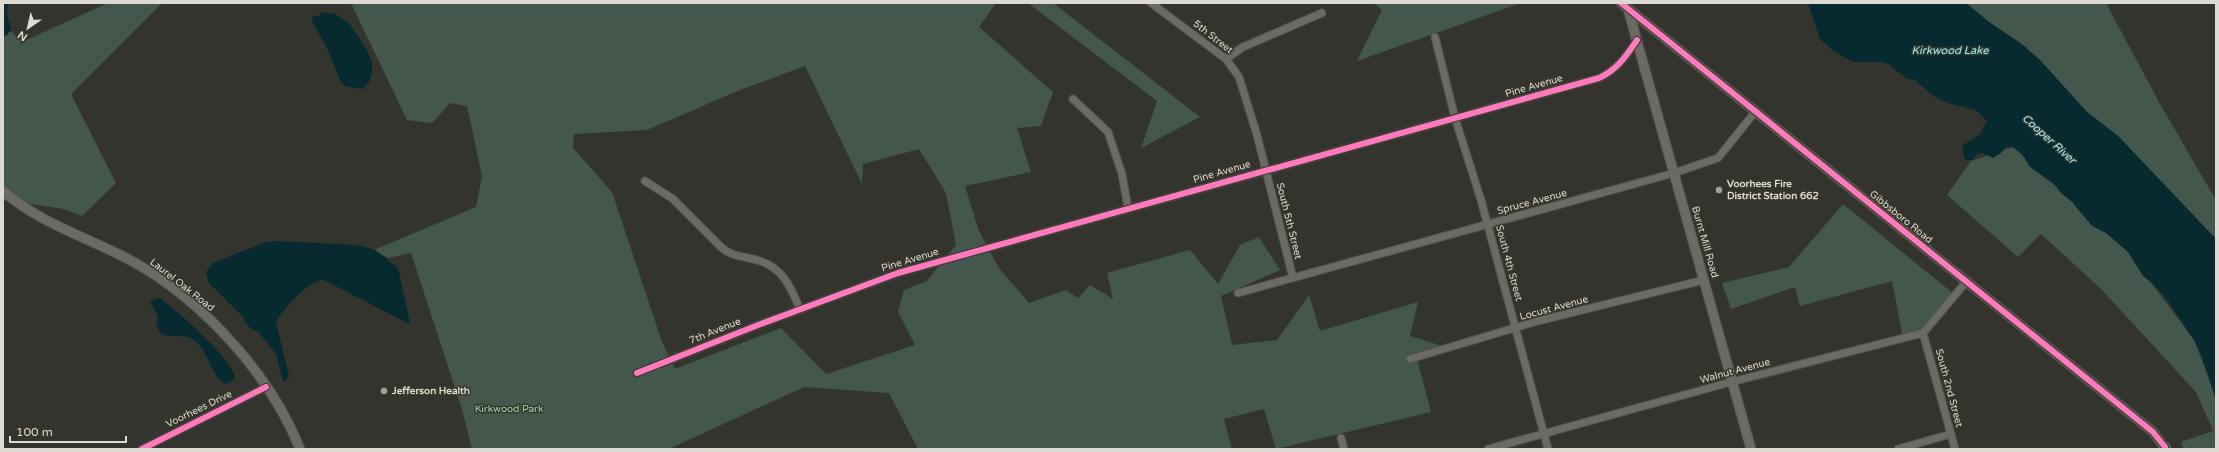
<svg xmlns="http://www.w3.org/2000/svg" width="2219" height="452" font-family="'Varela Round',sans-serif">
	<style>
		.green { fill: #44574c; fill-rule: evenodd }
		.water { fill: #062a2f }
		.lines { fill: none; stroke-linecap: round; stroke-linejoin: round }
		.minor-casing { stroke: #52514c; stroke-width: 9 }
		.tertiary-casing { stroke: #52514c; stroke-width: 11 }
		.secondary-casing { stroke: #52514c; stroke-width: 12 }
		.minor { stroke: #6b6a65; stroke-width: 7 }
		.tertiary { stroke: #6b6a65; stroke-width: 9 }
		.secondary { stroke: #706e6c; stroke-width: 10 }
		.cycleway-casing { stroke: #38362a; stroke-width: 8 }
		.cycleway { stroke: #fd7abc; stroke-width: 6 }
		.poi-dot { fill: #a1a099; stroke: #38362a; stroke-width: 1.5 }
		.labels { text-anchor: middle; dominant-baseline: central; stroke-width: 3; stroke-linejoin: round; paint-order: stroke }
		.street-label { font-size: 10px; fill: #dcdad3; stroke: #38362a }
		.poi-label { font-size: 10px; font-weight: bold; fill: #dcdad3; stroke: #38362a; text-anchor: start }
		.park-label { font-size: 10px; fill: #98dab6; stroke: #38362a }
		.water-label { font-size: 11px; font-style: italic; fill: #9aeefc; stroke: #38362a }
	</style>
	<rect width="100%" height="100%" fill="#34342e"/>
	<!-- green -->
	<g class="green">
		<path d="M108 3H162L71 94 116 183 82 216 64 209 3 200V33L11 31 22 42Z"/>
		<path d="M351 3H996L979 27 1053 92 1041 126 1017 128 1031 172 965 186 979 231 999 268 1029 303 1066 290 1078 298 1090 285 1113 299 1107 273 1190 250 1218 284 1240 245 1259 237 1280 270 1221 296 1232 345 1277 340 1309 295 1320 331 1418 302 1410 336 1442 346 1417 359 1431 412 1276 449 1264 409 1224 419 1232 449H918L889 393 804 387 669 449H472L462 409 411 253 388 258 374 250 476 207 482 176 467 106 450 103 432 123 407 120ZM805 66 862 184 863 164 919 149 946 193 956 245 927 281 904 290 898 312 915 345 826 374 781 328 675 369 662 342 612 192 573 148 574 134 647 130 740 90Z"/>
		<path d="M1028 3H1053L1200 117 1141 148 1157 101Z"/>
		<path d="M1374 3H1517L1518 4 1357 61 1382 10Z"/>
		<path d="M1966 3H2106L2160 104 2216 200V239L2118 136 2087 112 2023 45 1989 22Z"/>
		<path d="M2013 147 2128 252 2194 340 2216 396V449H2183L2181 442 2213 431 2196 392 2101 289 2041 234 2018 257 1947 195 1971 161Z"/>
		<path d="M1843 204 1955 295 1926 330 1903 338 1892 281 1800 306 1795 287 1731 309 1722 283 1789 267Z"/>
	</g>
	<!-- water -->
	<g class="water">
		<path d="M3 3H8L7 13 11 30 7 35 3 37Z"/>
		<path d="M1808 3H1966L1989 22 2023 45 2040 60 2087 112 2118 136 2216 239V400L2200 352 2194 340 2168 301 2152 283 2143 276 2128 252 2106 233 2092 226 2072 202 2060 192 2055 185 2029 166 2023 155 2013 147H2006L2000 154 1993 158 1982 153 1977 154 1973 160H1965L1962 146 1980 134 1987 121 1976 110 1947 103 1932 95 1915 80 1906 78 1888 64 1880 62H1854L1835 52 1820 39Z"/>
		<path d="M322 12 335 14 349 23 367 50 372 62V73L369 82 363 89 345 86 340 80 328 50 312 21 313 16H318Z"/>
		<path d="M276 241 357 245 375 250 398 268 410 323H407L324 280C309 279 282 310 276 322L289 376 286 381H283L276 354 258 332 249 327 242 316 209 283 206 272 213 263 266 242Z"/>
		<path d="M160 298C176 310 232 358 235 377L230 383 225 384C209 373 209 352 195 341 183 331 167 340 160 333L156 323 158 317 150 301Z"/>
	</g>
	<g class="lines">
		<defs>
			<g id="minor">
				<path d="M1151 3 1226 59 1239 77 1257 135 1293 278"/>
				<path d="M1435 37 1455 118 1481 200 1548 449"/>
				<path d="M1226 59 1243 47 1322 13"/>
				<path d="M1073 99 1108 132 1122 174 1128 208"/>
				<path d="M645 181 673 199 722 248C734 258 746 256 760 261 783 268 791 288 800 309"/>
				<path d="M1238 293 1674 173 1718 158 1755 112"/>
				<path d="M1923 333 1955 449"/>
				<path d="M1410 359 1538 321 1704 280"/>
				<path d="M637 373 758 325 898 273 1599 78C1617 70 1626 56 1637 40"/>
				<path d="M1341 438 1344 449"/>
				<path d="M142 449 266 387"/>
				<path d="M1488 449 1731 382 1923 333 1966 282"/>
				<path d="M1898 449 1951 434"/>
			</g>
			<g id="tertiary">
				<path d="M1621 3 2153 432 2166 449"/>
				<path d="M1628 9 1751 449"/>
				<path d="M3 191C36 220 75 233 114 252 192 288 268 369 300 449"/>
			</g>
			<path id="secondary" d="M2164 449 2165 447"/>
		</defs>
		<!-- minor casing -->
		<use href="#minor" class="minor-casing"/>
		<!-- tertiary casing -->
		<use href="#tertiary" class="tertiary-casing"/>
		<!-- secondary casing -->
		<use href="#secondary" class="secondary-casing"/>
		<!-- minor -->
		<use href="#minor" class="minor"/>
		<!-- tertiary -->
		<use href="#tertiary" class="tertiary"/>
		<!-- secondary -->
		<use href="#secondary" class="secondary"/>
		<defs>
			<g id="cycleway">
				<path d="M1621 3 2153 432 2165 447"/>
				<path d="M637 373 758 325 898 273 1599 78C1617 70 1626 56 1637 40"/>
				<path d="M142 449 266 387"/>
			</g>
		</defs>
		<!-- cycleway casing -->
		<use href="#cycleway" class="cycleway-casing"/>
		<!-- cycleway -->
		<use href="#cycleway" class="cycleway"/>
	</g>
	<!-- markers -->
	<g class="poi-dot">
		<circle cx="1719" cy="190" r="4"/>
		<circle cx="384" cy="391" r="4"/>
	</g>
	<g class="labels">
		<!-- street labels -->
		<g class="street-label">
			<text transform="translate(1213 37) rotate(38)">5th Street</text>
			<text transform="translate(1534 86) rotate(-16)">Pine Avenue</text>
			<text transform="translate(1222 172) rotate(-16)">Pine Avenue</text>
			<text transform="translate(1532 202) rotate(-15)">Spruce Avenue</text>
			<text transform="translate(1901 217) rotate(39)">Gibbsboro Road</text>
			<text transform="translate(1289 221) rotate(76)">South 5th Street</text>
			<text transform="translate(1705 242) rotate(74)">Burnt Mill Road</text>
			<text transform="translate(910 260) rotate(-17)">Pine Avenue</text>
			<text transform="translate(1509 263) rotate(75)">South 4th Street</text>
			<text transform="translate(182 285) rotate(38)">Laurel Oak Road</text>
			<text transform="translate(1554 308) rotate(-15)">Locust Avenue</text>
			<text transform="translate(715 331) rotate(-22)">7th Avenue</text>
			<text transform="translate(1735 371) rotate(-15)">Walnut Avenue</text>
			<text transform="translate(1949 388) rotate(75)">South 2nd Street</text>
			<text transform="translate(199 409) rotate(-26)">Voorhees Drive</text>
		</g>
		<!-- poi labels -->
		<g class="poi-label">
			<text x="1727" y="184">Voorhees Fire<tspan x="1727" dy="12">District Station 662</tspan></text>
			<text x="392" y="391">Jefferson Health</text>
		</g>
		<!-- park labels -->
		<g class="park-label">
			<text x="509" y="409">Kirkwood Park</text>
		</g>
		<!-- water labels -->
		<g class="water-label">
			<text x="1950" y="50">Kirkwood Lake</text>
			<text transform="translate(2049 139) rotate(42)">Cooper River</text>
		</g>
	</g>
	<!-- border -->
	<rect width="2219" height="452" fill="none" stroke="#dcdad3" stroke-width="8"/>
	<!-- north arrow -->
	<g transform="translate(28 28) rotate(214)" stroke="#38362a" stroke-width="3" paint-order="stroke">
	<path d="M0-3L7 15L0 10L-7 15Z" fill="#dcdad3"/>
	<text y="-6" font-size="11" font-weight="bold" text-anchor="middle" fill="#dcdad3">N</text>
	</g>
	<!-- scale -->
	<path d="M10 436v6h116v-6" fill="none" stroke="#dcdad3" stroke-width="2"/>
	<text x="16" y="436" font-size="12" fill="#dcdad3" stroke="#38362a" stroke-width="3" paint-order="stroke">100 m</text>
</svg>
